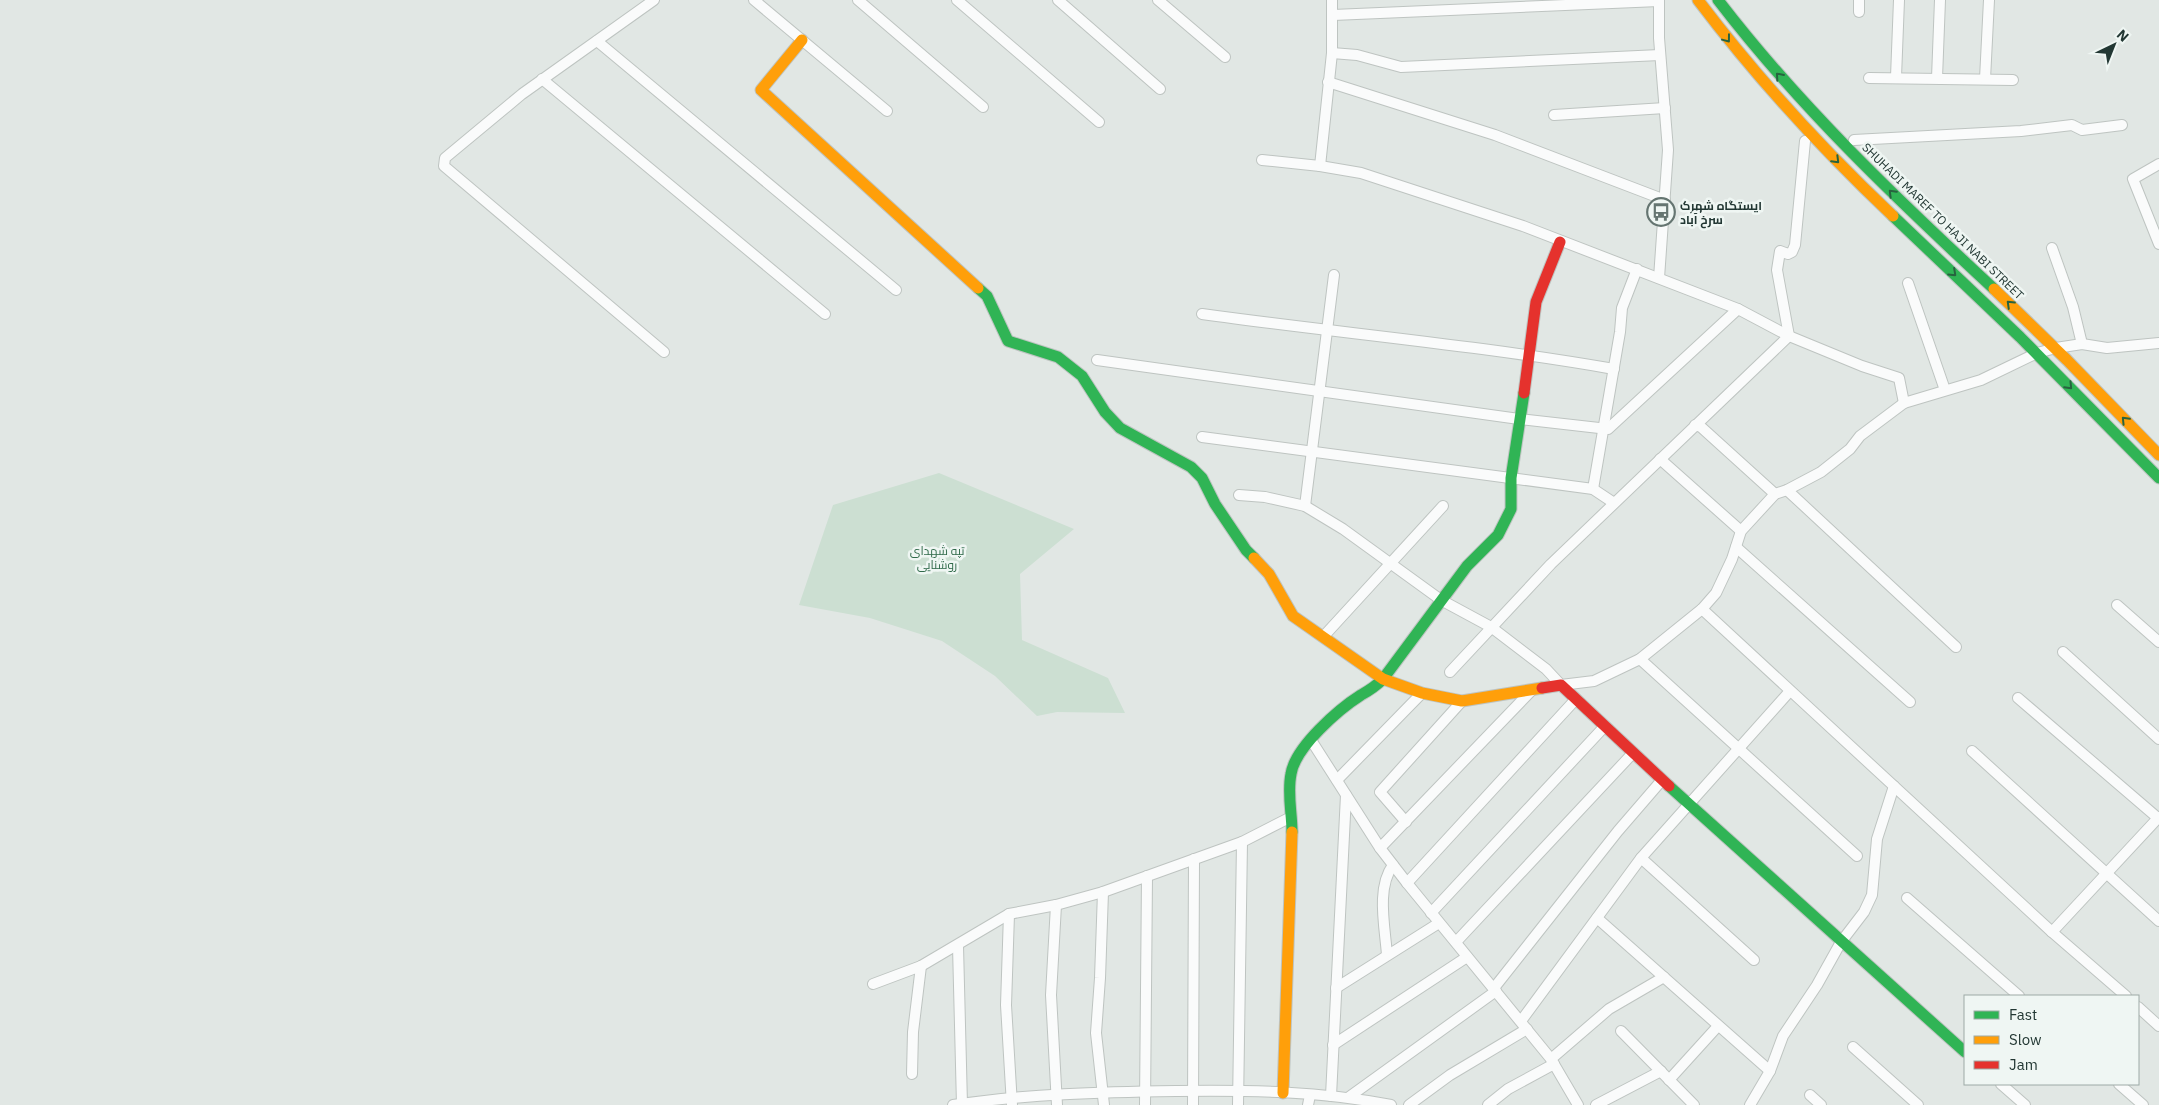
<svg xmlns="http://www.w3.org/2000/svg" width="2159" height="1105" font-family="'IBM Plex Sans',Cairo,sans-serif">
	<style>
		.green { fill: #ccdfd2 }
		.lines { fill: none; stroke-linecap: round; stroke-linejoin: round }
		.street-casing { stroke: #bec4c1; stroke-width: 12 }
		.fast-casing { stroke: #bec4c1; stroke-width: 13 }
		.slow-casing { stroke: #bec4c1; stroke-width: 13 }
		.jam-casing { stroke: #bec4c1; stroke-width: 13 }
		.street { stroke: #fafbfb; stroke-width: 10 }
		.fast { stroke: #30b455; stroke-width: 11 }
		.slow { stroke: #ff9f0a; stroke-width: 11 }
		.jam { stroke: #e5322d; stroke-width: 11 }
		.oneway { stroke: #27633f }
		.labels { text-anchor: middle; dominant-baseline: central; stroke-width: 5; stroke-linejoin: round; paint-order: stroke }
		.poi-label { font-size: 12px; font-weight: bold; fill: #223733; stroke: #eff6f3; text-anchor: start }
		.street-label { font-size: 12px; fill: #223733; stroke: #eff6f3 }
		.park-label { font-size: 12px; fill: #306a4a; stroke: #eff6f3 }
	</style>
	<rect width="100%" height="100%" fill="#e1e7e4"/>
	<!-- green -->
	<path class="green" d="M939 473 1074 529 1020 574 1022 640 1108 678 1125 713 1057 712 1037 716 995 676 942 641 870 618 799 605 833 505Z"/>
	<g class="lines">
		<defs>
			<g id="street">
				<path d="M654 0 522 94 445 158 444 166 664 352"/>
				<path d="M754 0 887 111"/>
				<path d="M858 0 983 107"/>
				<path d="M957 0 1099 122"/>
				<path d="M1058 0 1160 89"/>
				<path d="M1158 0 1225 57"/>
				<path d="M1859 12V0"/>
				<path d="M1333 15 1659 1"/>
				<path d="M597 41 896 290"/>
				<path d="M1332 53 1357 55 1401 67 1660 55"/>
				<path d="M1896 77 1899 0"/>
				<path d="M1869 78 2013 80"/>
				<path d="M1937 78 1940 0"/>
				<path d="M542 79 825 314"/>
				<path d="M1985 79 1989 0"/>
				<path d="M1328 82 1495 135 1665 200"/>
				<path d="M1554 115 1665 108"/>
				<path d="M1854 140 2021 131 2072 125 2082 130 2122 125"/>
				<path d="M1262 160 1320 166 1361 173 1523 226 1738 309 1789 336 1862 366 1899 378 1904 403"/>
				<path d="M2159 164 2133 179 2159 244"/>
				<path d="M1320 166 1332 53V0"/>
				<path d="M2052 248 2073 307 2082 344"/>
				<path d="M1659 278 1668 150 1659 38V0"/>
				<path d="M1908 283 1945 390"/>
				<path d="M1202 314C1339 333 1477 345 1614 369"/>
				<path d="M1097 360 1519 419 1608 429 1738 309"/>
				<path d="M1695 425 1701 427 1775 494"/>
				<path d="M1202 437 1593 489 1614 503"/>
				<path d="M1660 459 1741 531"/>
				<path d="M1593 489 1620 332 1622 308 1637 269"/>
				<path d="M1787 490 1956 647"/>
				<path d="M1239 495 1265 497 1305 506 1343 529 1441 600 1491 627 1546 669 1561 685 1594 681 1640 659 1702 609 1716 593 1732 559 1741 531 1775 494 1787 490 1821 472 1850 449 1860 436 1904 403 1981 380 2037 353 2056 348 2082 344 2107 348 2159 343"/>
				<path d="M1305 506 1334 275"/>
				<path d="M1736 547 1910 702"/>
				<path d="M2117 605 2159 642"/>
				<path d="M1702 609 2052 932 2126 996"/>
				<path d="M1323 637 1443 506"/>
				<path d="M2063 652 2159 739"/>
				<path d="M1640 659 1857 856"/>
				<path d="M1450 672 1551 564 1789 336 1777 270 1780 251 1788 254 1792 252 1795 245 1805 141"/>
				<path d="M2018 698 2159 819"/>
				<path d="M1311 740 1380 848 1407 883 1551 1059 1578 1105"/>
				<path d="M1972 751 2159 921"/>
				<path d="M1337 780 1422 693"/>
				<path d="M1406 822 1380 792 1462 701"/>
				<path d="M1380 848 1532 690"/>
				<path d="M1641 858 1754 960"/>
				<path d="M1407 883 1576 699"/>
				<path d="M1103 892 1100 978 1096 1033 1104 1105"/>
				<path d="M1907 898 2019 996"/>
				<path d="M1056 905 1051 995 1057 1105"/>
				<path d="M1431 913 1605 726"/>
				<path d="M1009 914 1006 1005 1012 1105"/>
				<path d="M1597 918 1770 1071"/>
				<path d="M2052 932 2159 817"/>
				<path d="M1456 942 1633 753"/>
				<path d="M958 946 962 1105"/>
				<path d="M1387 955C1385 927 1376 888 1393 865"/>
				<path d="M873 984 921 966 1009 914 1056 905 1103 892 1242 842 1291 817"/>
				<path d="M1336 988 1439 923"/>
				<path d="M1494 988 1618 831 1662 780"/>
				<path d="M2138 1007 2159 1026"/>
				<path d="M1521 1021 1641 858 1790 691"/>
				<path d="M1621 1031 1694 1105"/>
				<path d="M1333 1045 1467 957"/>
				<path d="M1853 1047 1918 1105"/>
				<path d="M1551 1059 1609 1009 1664 977"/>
				<path d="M912 1074 913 1032 921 966"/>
				<path d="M1669 1080 1718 1026"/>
				<path d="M2001 1084 2025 1105"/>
				<path d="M2119 1084 2143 1105"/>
				<path d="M1810 1095 1821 1105"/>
				<path d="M1331 1096 1346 795"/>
				<path d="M1349 1097 1496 991"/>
				<path d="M953 1105C1027 1094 1101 1092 1176 1091 1248 1090 1321 1091 1391 1105"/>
				<path d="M1145 1105 1147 876"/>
				<path d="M1193 1105 1194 859"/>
				<path d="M1238 1105 1242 842"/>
				<path d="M1308 1105 1310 1095"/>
				<path d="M1409 1105 1450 1075 1527 1029"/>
				<path d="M1488 1105 1508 1089 1554 1064"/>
				<path d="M1596 1105 1661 1071"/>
				<path d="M1750 1105 1770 1071 1783 1036 1817 985 1841 942 1864 912 1872 895 1877 839 1894 786"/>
			</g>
			<g id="fast">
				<path d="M1718 0C1800 107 1896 198 1994 289"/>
				<path d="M1893 216 2020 337 2159 478"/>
				<path d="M978 288 987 296 1008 341 1058 357 1082 376 1105 412 1120 428 1191 467 1202 478 1215 504 1246 550 1254 558"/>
				<path d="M1669 786 1965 1052"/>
				<path d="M1292 832C1292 813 1287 793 1291 774 1295 747 1339 709 1361 695 1370 690 1376 686 1383 679L1467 566 1498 535 1511 509V478L1524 393"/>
			</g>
			<g id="slow">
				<path d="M1698 0C1757 78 1822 149 1893 216"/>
				<path d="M802 40 761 90 978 288"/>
				<path d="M1994 289 2067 360 2159 455"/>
				<path d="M1254 558 1269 574 1293 616 1383 679 1422 693 1462 701 1542 688"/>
				<path d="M1283 1093 1292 832"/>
			</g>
			<g id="jam">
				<path d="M1524 393 1536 302 1560 242"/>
				<path d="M1542 688 1561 685 1669 786"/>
			</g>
		</defs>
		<!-- street casing -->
		<use href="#street" class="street-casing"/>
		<!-- fast casing -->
		<use href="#fast" class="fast-casing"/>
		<!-- slow casing -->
		<use href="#slow" class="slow-casing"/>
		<!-- jam casing -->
		<use href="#jam" class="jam-casing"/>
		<!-- street -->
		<use href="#street" class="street"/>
		<!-- fast -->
		<use href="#fast" class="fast"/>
		<!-- slow -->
		<use href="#slow" class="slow"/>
		<!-- jam -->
		<use href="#jam" class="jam"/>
	</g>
	<!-- one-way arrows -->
	<defs><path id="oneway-chevron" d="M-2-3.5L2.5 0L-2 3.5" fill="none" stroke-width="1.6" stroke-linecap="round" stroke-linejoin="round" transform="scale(1.25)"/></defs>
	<g class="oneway">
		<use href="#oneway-chevron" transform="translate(1727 39) rotate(53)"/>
		<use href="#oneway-chevron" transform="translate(1779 76) rotate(-131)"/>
		<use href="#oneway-chevron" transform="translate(1836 160) rotate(45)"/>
		<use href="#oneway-chevron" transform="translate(1892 193) rotate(-135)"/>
		<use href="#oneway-chevron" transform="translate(1953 273) rotate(43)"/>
		<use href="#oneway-chevron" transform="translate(2010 304) rotate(-136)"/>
		<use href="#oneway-chevron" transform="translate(2069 386) rotate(46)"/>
		<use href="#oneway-chevron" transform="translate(2125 420) rotate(-134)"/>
	</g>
	<!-- icons -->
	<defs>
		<symbol id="bus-ring" viewBox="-11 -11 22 22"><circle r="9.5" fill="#eff6f3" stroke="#657571" stroke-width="1.5"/><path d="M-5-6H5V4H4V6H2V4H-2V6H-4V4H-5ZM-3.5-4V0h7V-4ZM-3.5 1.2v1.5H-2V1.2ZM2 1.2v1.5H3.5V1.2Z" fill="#657571"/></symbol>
	</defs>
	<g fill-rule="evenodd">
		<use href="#bus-ring" x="1645" y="196" width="32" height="32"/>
	</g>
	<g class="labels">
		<!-- poi labels -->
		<g class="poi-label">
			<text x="1680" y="205">ایستگاه شهرک<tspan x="1680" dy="14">سرخ آباد</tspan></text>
		</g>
		<!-- street labels -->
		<g class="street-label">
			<text transform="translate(1943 221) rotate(44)">SHUHADI MAREF TO HAJI NABI STREET</text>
		</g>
		<!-- park labels -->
		<g class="park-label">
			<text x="937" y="550">تپه شهدای<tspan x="937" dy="14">روشنایی</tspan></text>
		</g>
	</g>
	<!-- legend -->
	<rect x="1964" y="995" width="175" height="90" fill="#eff6f3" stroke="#9daaa6"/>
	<rect x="1974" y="1011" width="25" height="8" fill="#30b455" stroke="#9daaa6"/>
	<text x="2009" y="1020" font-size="15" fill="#223733">Fast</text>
	<rect x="1974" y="1036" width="25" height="8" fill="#ff9f0a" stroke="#9daaa6"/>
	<text x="2009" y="1045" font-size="15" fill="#223733">Slow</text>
	<rect x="1974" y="1061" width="25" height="8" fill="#e5322d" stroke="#9daaa6"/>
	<text x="2009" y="1070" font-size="15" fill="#223733">Jam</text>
	<!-- north arrow -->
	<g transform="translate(2114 45) rotate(43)" stroke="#eff6f3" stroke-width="4" paint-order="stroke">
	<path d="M0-4L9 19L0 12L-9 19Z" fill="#223733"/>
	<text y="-8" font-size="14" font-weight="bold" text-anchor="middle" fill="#223733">N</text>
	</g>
</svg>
